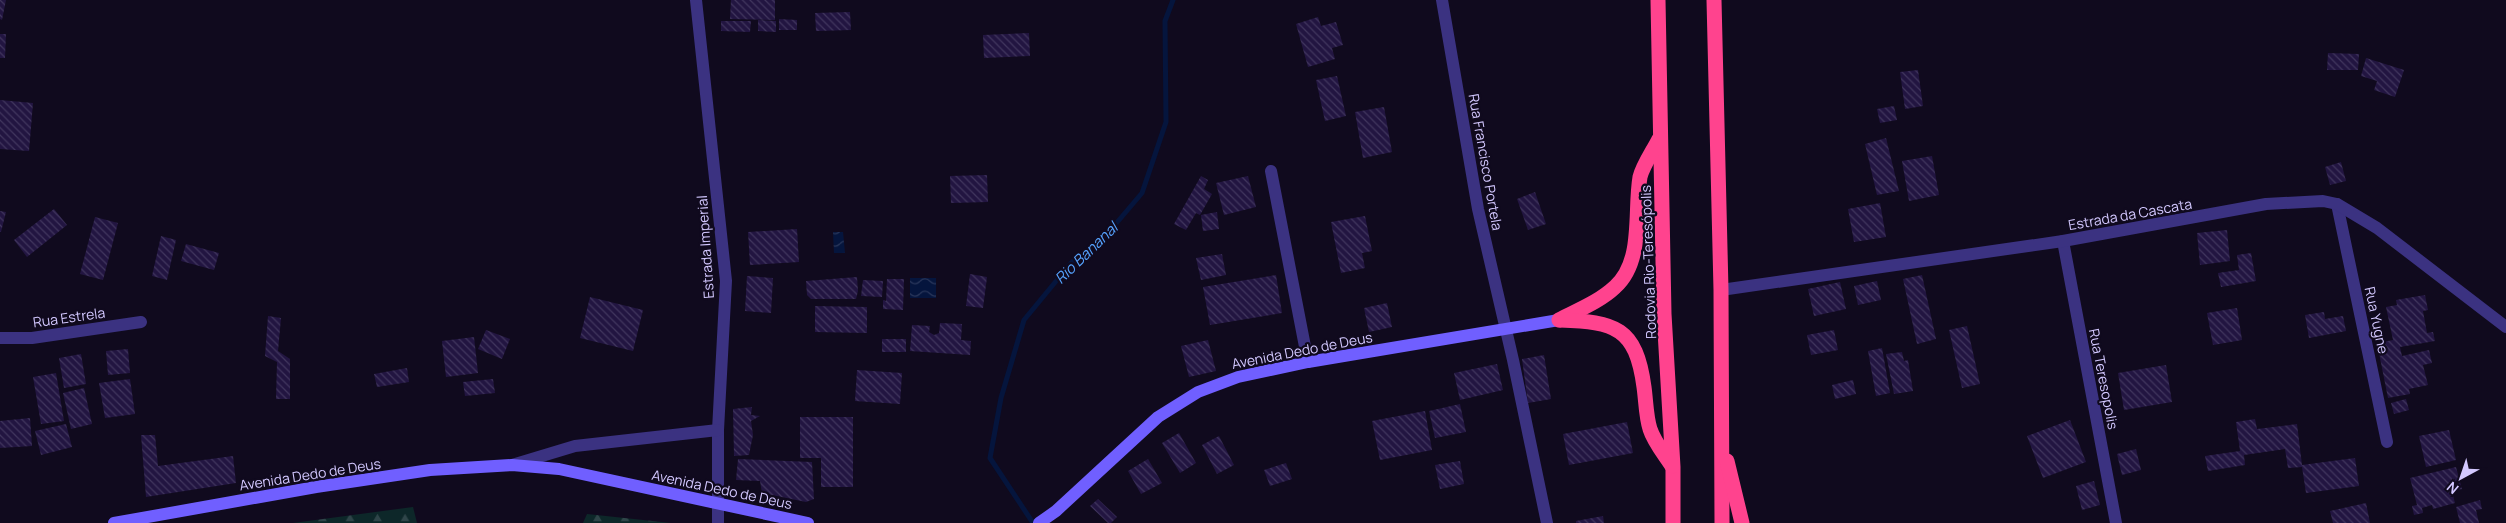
<svg xmlns="http://www.w3.org/2000/svg" width="2506" height="523" font-family="Manrope,sans-serif">
	<style>
		.forest { fill: url(#forest-firs) }
		.water { fill: url(#water-waves) }
		.lines { fill: none; stroke-linecap: round; stroke-linejoin: round }
		.stream { stroke: #05153d; stroke-width: 5 }
		.building { fill: url(#building-back-hatch) }
		.minor { stroke: #3b3281; stroke-width: 12 }
		.tertiary { stroke: #3b3281; stroke-width: 12 }
		.secondary { stroke: #705fff; stroke-width: 12 }
		.motorway { stroke: #ff438e; stroke-width: 15 }
		.labels { text-anchor: middle; dominant-baseline: central; stroke-width: 4.5; stroke-linejoin: round; paint-order: stroke }
		.street-label { font-size: 14px; fill: #d3c8ff; stroke: #100a1e }
		.water-label { font-size: 15px; font-style: italic; fill: #56a3ff; stroke: #100a1e }
	</style>
	<defs>
		<pattern id="forest-firs" width="22" height="20" patternUnits="userSpaceOnUse" patternTransform="scale(1.25)"><rect width="22" height="20" fill="#0d2729"/><path d="M5 1l3.5 6h-7zM16 11l3.5 6h-7z" fill="#2f4549"/></pattern>
		<pattern id="water-waves" width="16" height="10" patternUnits="userSpaceOnUse" patternTransform="scale(1.25)"><rect width="16" height="10" fill="#05153d"/><path d="M0 5q4-4 8 0t8 0" fill="none" stroke="#29365a"/></pattern>
		<pattern id="building-back-hatch" width="6" height="6" patternUnits="userSpaceOnUse" patternTransform="scale(1.25)"><rect width="6" height="6" fill="#221541"/><path d="M-1 5l2 2M0 0l6 6M5-1l2 2" fill="none" stroke="#41365e"/></pattern>
	</defs>
	<rect width="100%" height="100%" fill="#100a1e"/>
	<!-- forest -->
	<g class="forest">
		<path d="M413 507 417 523H293Z"/>
		<path d="M587 514 671 523H583Z"/>
	</g>
	<!-- water -->
	<g class="water">
		<path d="M833 232H843L845 253H834Z"/>
		<rect x="910" y="278" width="26" height="20"/>
	</g>
	<g class="lines">
		<!-- stream -->
		<path class="stream" d="M1033 523 990 458 1001 398 1024 320 1071 263 1108 233 1142 193 1166 122 1165 21 1173 0"/>
	</g>
	<!-- building -->
	<g class="building">
		<path d="M0 0H6L2 20 0 19Z"/>
		<path d="M731 0H775V20L730 19Z"/>
		<path d="M850 12 851 30 816 31 815 13Z"/>
		<path d="M1318 17 1321 26 1336 22 1343 45 1332 48 1335 59 1308 67 1296 24Z"/>
		<path d="M779 19 797 20V30H779Z"/>
		<path d="M758 20 776 21V32L758 31Z"/>
		<path d="M721 21H751L750 32 721 31Z"/>
		<path d="M1029 33 1030 56 984 58 983 35Z"/>
		<path d="M0 34H6L5 58H0Z"/>
		<path d="M2328 53 2359 54 2358 70H2327Z"/>
		<path d="M2366 58 2404 70 2395 97 2374 90 2377 81 2361 76Z"/>
		<path d="M1918 70 1923 106 1905 109 1900 72Z"/>
		<path d="M1337 76 1346 116 1325 121 1316 80Z"/>
		<path d="M0 100 33 103 29 151 0 149Z"/>
		<path d="M1894 106 1897 120 1880 123 1877 109Z"/>
		<path d="M1384 107 1392 152 1363 158 1355 112Z"/>
		<path d="M1886 138 1899 191 1877 195 1865 144Z"/>
		<path d="M1932 156 1939 195 1909 201 1902 161Z"/>
		<path d="M2341 162 2346 181 2330 185 2325 167Z"/>
		<path d="M987 175 988 202 951 203 950 176Z"/>
		<path d="M1201 176 1208 180 1204 189 1212 194 1200 215 1196 213 1186 230 1174 224Z"/>
		<path d="M1248 176 1256 207 1224 215 1216 183Z"/>
		<path d="M1535 192 1546 224 1528 230 1517 199Z"/>
		<path d="M1880 203 1886 237 1854 242 1848 209Z"/>
		<path d="M54 209 67 225 27 257 14 240Z"/>
		<path d="M0 211 6 212 1 232H0Z"/>
		<path d="M1217 212 1219 229 1203 231 1201 215Z"/>
		<path d="M1365 216 1372 251 1362 253 1365 268 1341 273 1331 222Z"/>
		<path d="M95 217 118 223 103 280 80 274Z"/>
		<path d="M797 229 799 262 750 265 748 232Z"/>
		<path d="M2227 230 2230 261 2200 265 2197 233Z"/>
		<path d="M161 236 176 240 167 280 152 276Z"/>
		<path d="M186 244 219 253 214 270 181 261Z"/>
		<path d="M2251 253 2256 281 2221 287 2218 273 2239 270 2237 255Z"/>
		<path d="M1222 254 1226 275 1201 280 1196 258Z"/>
		<path d="M970 274 987 277 983 308 966 306Z"/>
		<path d="M1276 275 1282 313 1210 325 1203 287Z"/>
		<path d="M1922 275 1936 339 1917 344 1903 279Z"/>
		<path d="M747 276 773 278 771 313 745 311Z"/>
		<path d="M857 277 858 291 856 299H811L807 295 806 281Z"/>
		<path d="M887 279H904L903 310 883 309V300L886 301Z"/>
		<path d="M863 280 883 281 882 297 861 296Z"/>
		<path d="M1877 281 1881 300 1858 305 1854 286Z"/>
		<path d="M1840 282 1846 309 1814 316 1808 289Z"/>
		<path d="M2425 295 2428 310 2423 311 2427 333 2433 332 2435 341 2400 347 2402 356 2429 350 2432 363 2423 365 2428 385 2409 389 2410 394 2388 398 2377 343 2393 340 2386 307 2397 305 2396 300Z"/>
		<path d="M590 297 643 310 633 351 580 338Z"/>
		<path d="M1387 303 1392 327 1369 332 1364 308Z"/>
		<path d="M815 306 867 307V333L815 332Z"/>
		<path d="M2237 308 2242 340 2213 345 2207 313Z"/>
		<path d="M2324 312 2325 319 2343 316 2346 331 2309 338 2305 315Z"/>
		<path d="M268 316 281 318 278 351 290 359V399H276L277 362 265 356Z"/>
		<path d="M940 323 962 324 961 340 971 341 970 355 910 351 912 325 930 326 929 332 934 335 939 333Z"/>
		<path d="M1967 326 1980 384 1962 388 1949 330Z"/>
		<path d="M486 330 510 339 502 359 478 349Z"/>
		<path d="M1834 330 1838 350 1811 355 1807 335Z"/>
		<path d="M474 337 478 373 446 377 442 341Z"/>
		<rect x="882" y="339" width="24" height="13"/>
		<path d="M1208 340 1216 371 1189 377 1181 346Z"/>
		<path d="M1882 348 1890 393 1876 396 1868 351Z"/>
		<path d="M128 349 130 373 108 375 106 351Z"/>
		<path d="M1902 352 1904 361 1908 360 1913 391 1894 394 1886 354Z"/>
		<path d="M81 354 86 384 64 388 59 358Z"/>
		<path d="M1544 355 1551 399 1528 403 1522 359Z"/>
		<path d="M1497 364 1503 390 1460 400 1454 373Z"/>
		<path d="M2166 365 2172 402 2124 410 2118 373Z"/>
		<path d="M407 368 409 382 377 387 374 374Z"/>
		<path d="M857 370 902 373 900 404 855 401Z"/>
		<path d="M56 373 64 421 41 424 33 377Z"/>
		<path d="M130 379 135 414 105 418 99 383Z"/>
		<path d="M493 379 495 393 465 396 463 382Z"/>
		<path d="M1853 380 1856 394 1835 399 1832 385Z"/>
		<path d="M84 388 92 424 71 429 63 393Z"/>
		<path d="M2406 399 2409 410 2394 414 2391 403Z"/>
		<path d="M1460 404 1466 432 1435 438 1429 411Z"/>
		<path d="M752 407 751 415 760 416 751 421 753 435 749 455 734 456 733 409Z"/>
		<path d="M1425 411 1432 450 1380 460 1372 421Z"/>
		<path d="M800 417H853V487H821V458H800Z"/>
		<path d="M30 418 32 446 0 448V421Z"/>
		<path d="M2255 419 2257 429 2297 424 2302 465 2355 458 2359 486 2306 493 2302 467 2288 468 2285 449 2244 455 2245 465 2208 471 2205 456 2240 451 2236 422Z"/>
		<path d="M2070 420 2086 462 2043 478 2027 436Z"/>
		<path d="M1627 422 1633 453 1569 465 1563 434Z"/>
		<path d="M66 424 72 447 41 455 35 431Z"/>
		<path d="M2449 430 2456 460 2426 467 2419 436Z"/>
		<path d="M1179 433 1196 463 1180 473 1162 443Z"/>
		<path d="M141 435H155L158 466 233 456 236 483 146 497Z"/>
		<path d="M1219 436 1234 465 1217 474 1202 445Z"/>
		<path d="M2136 449 2141 470 2122 475 2117 454Z"/>
		<path d="M738 459 812 462 814 499 806 502 762 493 760 481 736 480Z"/>
		<path d="M1148 459 1162 483 1141 494 1128 471Z"/>
		<path d="M1460 461 1464 484 1440 489 1435 465Z"/>
		<path d="M1286 463 1292 479 1270 486 1264 470Z"/>
		<path d="M2456 467 2462 489 2452 492 2455 503 2433 509 2432 505 2422 508 2423 513 2414 515 2412 506 2417 505 2410 478Z"/>
		<path d="M2094 481 2100 505 2082 510 2076 486Z"/>
		<path d="M1098 499 1117 517 1111 523H1108L1090 506Z"/>
		<path d="M2480 500 2482 509 2476 510 2479 523H2460L2456 507Z"/>
		<path d="M2366 503 2370 523H2333L2330 511Z"/>
		<path d="M1603 516 1604 523H1576V521Z"/>
	</g>
	<g class="lines">
		<!-- minor -->
		<g class="minor">
			<path d="M1442 0 1478 209 1513 360 1547 523"/>
			<path d="M1271 171 1308 362"/>
			<path d="M2337 204 2387 442"/>
			<path d="M2063 241 2116 523"/>
			<path d="M1721 290 2063 241 2266 204 2323 201 2337 204 2377 228 2506 327"/>
			<path d="M0 338H32L141 322"/>
		</g>
		<!-- tertiary -->
		<g class="tertiary">
			<path d="M696 0 726 281 718 430V523"/>
			<path d="M512 465 575 446 718 430"/>
		</g>
		<!-- secondary -->
		<g class="secondary">
			<path d="M114 523 316 487 430 470 512 465 559 469 808 523"/>
			<path d="M1039 523 1056 511 1158 417 1198 392 1238 377 1308 362 1559 320"/>
		</g>
		<!-- motorway -->
		<g class="motorway">
			<path d="M1658 0 1664 314 1673 467V523"/>
			<path d="M1714 0 1721 290 1722 523"/>
			<path d="M1559 320C1578 310 1599 302 1615 287 1644 261 1634 212 1640 177 1643 165 1653 151 1659 139"/>
			<path d="M1560 320C1615 322 1636 327 1644 387 1646 401 1646 417 1650 429 1654 442 1665 455 1672 466"/>
			<path d="M1727 461 1742 523"/>
		</g>
	</g>
	<g class="labels">
		<!-- street labels -->
		<g class="street-label">
			<text transform="translate(1486 162) rotate(80)">Rua Francisco Portela</text>
			<text transform="translate(2130 214) rotate(-10)">Estrada da Cascata</text>
			<text transform="translate(705 247) rotate(-94)">Estrada Imperial</text>
			<text transform="translate(1648 262) rotate(-92)">Rodovia Rio-Teresópolis</text>
			<text transform="translate(69 317) rotate(-8)">Rua Estrela</text>
			<text transform="translate(2377 320) rotate(78)">Rua Yugne</text>
			<text transform="translate(1302 350) rotate(-11)">Avenida Dedo de Deus</text>
			<text transform="translate(2104 379) rotate(79)">Rua Teresopolis</text>
			<text transform="translate(310 474) rotate(-9)">Avenida Dedo de Deus</text>
			<text transform="translate(722 489) rotate(12)">Avenida Dedo de Deus</text>
		</g>
		<!-- water labels -->
		<g class="water-label">
			<text transform="translate(1086 253) rotate(-44)">Rio Bananal</text>
		</g>
	</g>
	<!-- north arrow -->
	<g transform="translate(2461 478) rotate(220)" stroke="#100a1e" stroke-width="4" paint-order="stroke">
	<path d="M0-4L9 19L0 12L-9 19Z" fill="#d3c8ff"/>
	<text y="-8" font-size="14" font-weight="bold" text-anchor="middle" fill="#d3c8ff">N</text>
	</g>
</svg>
